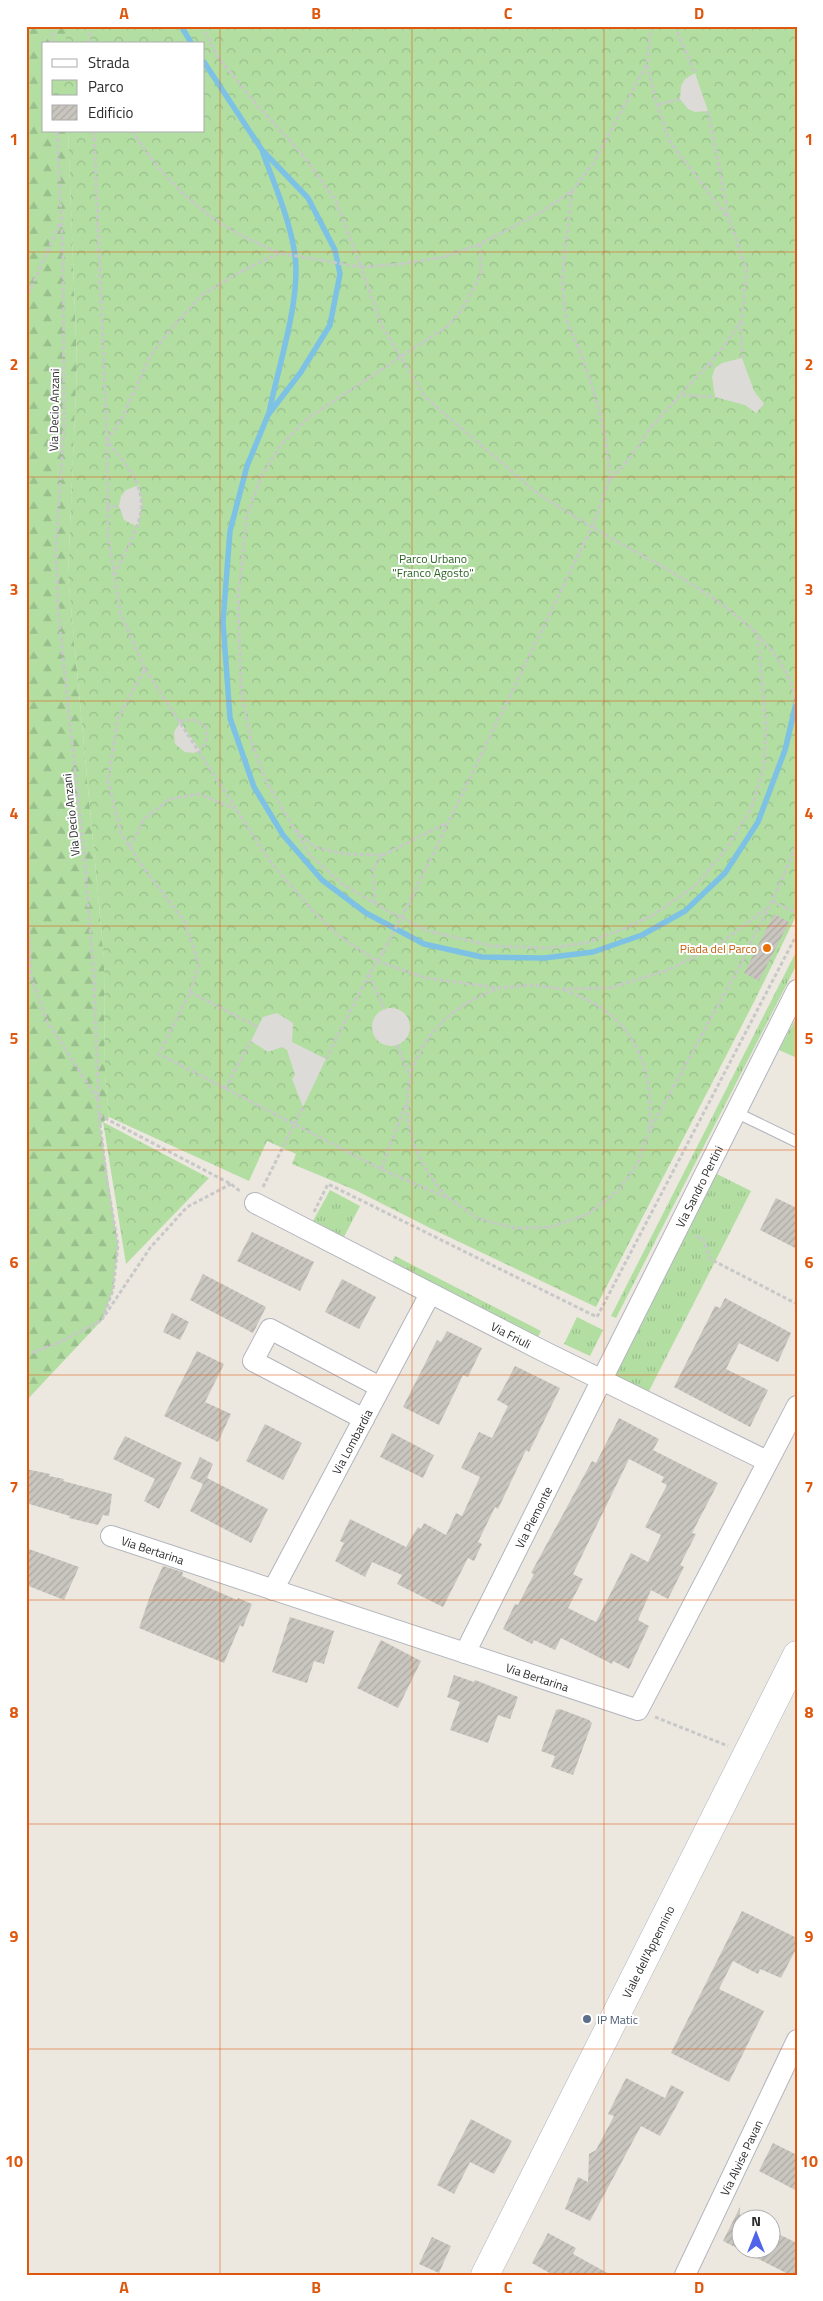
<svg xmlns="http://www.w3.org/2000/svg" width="823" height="2301" font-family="'Titillium Web',sans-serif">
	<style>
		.grass { fill: url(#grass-tufts) }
		.forest { fill: url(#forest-firs) }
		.park { fill: url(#park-crowns) }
		.plaza { fill: #dddbd7 }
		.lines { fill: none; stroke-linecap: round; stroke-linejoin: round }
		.stream { stroke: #7dc2e4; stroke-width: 5.5 }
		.building { fill: url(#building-hatch); fill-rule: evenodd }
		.lane-casing { stroke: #b3b5be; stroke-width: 12 }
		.street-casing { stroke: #b3b5be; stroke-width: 22 }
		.secondary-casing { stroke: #b3b5be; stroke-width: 29 }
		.path { stroke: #c8c8c8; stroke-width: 3; stroke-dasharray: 4 2.5; stroke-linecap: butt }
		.lane { stroke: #fff; stroke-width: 10 }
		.street { stroke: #fff; stroke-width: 20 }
		.secondary { stroke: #fff; stroke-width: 28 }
		.path-bridge { stroke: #c8c8c8; stroke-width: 3; stroke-dasharray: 4 2.5; stroke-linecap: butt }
		.grid { fill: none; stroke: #df570e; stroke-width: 1; stroke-opacity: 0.55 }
		.food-dot { fill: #e8710a; stroke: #fff; stroke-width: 2 }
		.service-dot { fill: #5c6f8a; stroke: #fff; stroke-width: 2 }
		.labels { text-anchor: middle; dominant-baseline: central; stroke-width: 4; stroke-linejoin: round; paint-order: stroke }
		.street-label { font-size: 12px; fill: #2c2c2c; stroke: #fff }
		.park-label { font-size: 12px; fill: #2b6422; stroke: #fff }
		.food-label { font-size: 12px; fill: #c56008; stroke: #fff; text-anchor: end }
		.service-label { font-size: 12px; fill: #4e5e75; stroke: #fff; text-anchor: start }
		.neatline { fill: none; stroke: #df570e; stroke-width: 2 }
		.grid-label { font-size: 16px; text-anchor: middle; font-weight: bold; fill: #df570e }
	</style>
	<defs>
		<pattern id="grass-tufts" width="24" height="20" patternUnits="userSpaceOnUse" patternTransform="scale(1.25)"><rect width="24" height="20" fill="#b2dea2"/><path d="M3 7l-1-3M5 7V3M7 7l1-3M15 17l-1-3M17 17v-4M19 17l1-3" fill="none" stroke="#99bf8c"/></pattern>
		<pattern id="forest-firs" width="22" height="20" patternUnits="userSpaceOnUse" patternTransform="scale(1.25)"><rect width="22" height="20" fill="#b2dea2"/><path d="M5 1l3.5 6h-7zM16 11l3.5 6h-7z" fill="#99bf8c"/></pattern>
		<pattern id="park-crowns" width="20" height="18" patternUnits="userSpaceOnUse" patternTransform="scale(1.25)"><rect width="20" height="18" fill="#b2dea2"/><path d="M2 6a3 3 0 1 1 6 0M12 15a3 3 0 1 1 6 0" fill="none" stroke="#99bf8c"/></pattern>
		<pattern id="building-hatch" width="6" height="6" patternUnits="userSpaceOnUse" patternTransform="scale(1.25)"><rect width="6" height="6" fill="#c8c6be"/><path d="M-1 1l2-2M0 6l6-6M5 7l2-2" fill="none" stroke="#acaaa3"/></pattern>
	</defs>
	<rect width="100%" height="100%" fill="#ece8e0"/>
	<!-- grass -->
	<g class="grass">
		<path d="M797 950V964L616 1318 611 1316Z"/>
		<path d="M797 1016V1058L779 1050Z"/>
		<path d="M713 1172 751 1191 648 1393 619 1378 615 1370Z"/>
		<path d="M330 1190 360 1206 344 1237 313 1221Z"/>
		<path d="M395 1256 541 1331 538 1337 392 1262Z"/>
		<path d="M577 1317 603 1330 590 1356 564 1344Z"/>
	</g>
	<!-- forest -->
	<path class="forest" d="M26 26H66V44H44V131H68L77 364 68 575 104 958 105 1074 109 1117 100 1125 118 1245 113 1290 102 1320 26 1401Z"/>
	<!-- park -->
	<g class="park">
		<path d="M66 26H797V914L755 1000 596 1307 430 1228 355 1190 292 1164 296 1154 267 1141 249 1181 109 1117 105 1074 104 958 68 575 77 364 68 131H204V44H66Z"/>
		<path d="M103 1122 209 1178 126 1264Z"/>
	</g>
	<!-- plaza -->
	<g class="plaza">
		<path d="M695 73 708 111 695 112 688 109 680 99 681 86 685 79Z"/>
		<path d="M742 358 754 391 764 404 756 413 745 405 715 397 712 377 715 368 722 363Z"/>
		<path d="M139 485 142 505 138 527 124 520 119 506 121 496 126 490Z"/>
		<path d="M180 722 200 750 194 753 185 752 175 744 174 732Z"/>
		<circle cx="391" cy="1027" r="19"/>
		<path d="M277 1013 293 1023 292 1042 326 1059 303 1107 292 1079 295 1075 287 1050 282 1047 268 1052 251 1041 263 1017Z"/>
	</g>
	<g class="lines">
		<!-- stream -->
		<g class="stream">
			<path d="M181 26 192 44"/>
			<path d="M204 62 262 150 308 198 335 250 340 274 330 325 301 372 268 415 247 466 230 531 223 622 230 718 254 787 283 835 322 880 366 913 424 944 482 957 544 958 593 952 642 935 685 911 725 873 758 822 785 750 797 699"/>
			<path d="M263 153C275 186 290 220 295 255 301 300 278 367 269 413"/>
		</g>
	</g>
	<!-- building -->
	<g class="building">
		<path d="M774 914 789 922 759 981 744 973Z"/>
		<path d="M776 1198 797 1208V1249L760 1230Z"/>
		<path d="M252 1232 314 1262 300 1291 237 1261Z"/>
		<path d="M203 1274 266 1307 253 1333 190 1300Z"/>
		<path d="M342 1279 376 1297 359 1329 325 1312Z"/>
		<path d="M725 1298 791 1333 778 1362 739 1343 726 1369 768 1390 750 1427 674 1387 715 1306 720 1308Z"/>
		<path d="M172 1313 189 1322 180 1340 163 1332Z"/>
		<path d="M447 1331 482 1348 468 1377 463 1375 439 1425 403 1407 437 1340 441 1342Z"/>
		<path d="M197 1351 224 1364 205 1402 231 1414 218 1442 164 1416Z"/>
		<path d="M515 1366 560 1388 529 1452 526 1450 498 1509 495 1507 478 1542 482 1544 474 1561 468 1558 443 1607 397 1584 402 1575 372 1562 365 1577 335 1561 344 1543 340 1541 350 1519 406 1547 418 1527 421 1529 424 1523 446 1535 456 1513 462 1516 480 1477 461 1468 479 1432 492 1438 508 1406 497 1400Z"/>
		<path d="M619 1418 659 1439 653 1450 718 1483 692 1533 696 1534 680 1565 684 1567 668 1599 651 1590 638 1620 649 1626 629 1669 613 1661 612 1664 561 1638 555 1650 534 1640 532 1644 503 1629 515 1604 518 1605 534 1574 531 1573 592 1461 596 1463ZM629 1459 664 1477 661 1482 667 1485 645 1527 661 1535 648 1562 631 1553 596 1622 568 1608 583 1579 573 1574Z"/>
		<path d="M265 1424 302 1443 283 1480 246 1461Z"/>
		<path d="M392 1433 434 1455 423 1478 380 1457Z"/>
		<path d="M125 1436 182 1463 159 1509 144 1501 155 1479 113 1459Z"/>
		<path d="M200 1457 213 1464 207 1478 268 1509 251 1543 190 1511 203 1484 190 1478Z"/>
		<path d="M26 1469 50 1474 49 1476 64 1479 63 1481 112 1494 109 1516 103 1515 98 1525 69 1518 70 1516 26 1503Z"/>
		<path d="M26 1548 79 1567 64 1600 26 1585Z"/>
		<path d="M163 1566 183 1572 182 1576 237 1600 238 1598 252 1604 243 1627 240 1625 224 1663 139 1628 152 1590Z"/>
		<path d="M290 1617 334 1631 324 1664 314 1661 307 1683 272 1672Z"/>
		<path d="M381 1640 421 1661 398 1708 357 1688Z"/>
		<path d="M454 1675 474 1682 475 1680 518 1697 510 1719 498 1715 488 1743 450 1730 460 1702 447 1697Z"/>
		<path d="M560 1709 589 1720 592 1723 573 1775 551 1767 555 1756 541 1751 556 1710Z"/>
		<path d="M742 1911 797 1938V1947L781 1978 760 1969 758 1974 733 1961 719 1989 764 2011 729 2082 671 2053Z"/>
		<path d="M626 2078 665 2098 671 2085 684 2092 660 2136 641 2126 590 2221 565 2209 578 2177 588 2182 589 2154 596 2150 614 2116 608 2114Z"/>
		<path d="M471 2119 512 2141 494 2174 470 2162 454 2194 437 2185Z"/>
		<path d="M773 2143 797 2155V2191L759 2171Z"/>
		<path d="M740 2207V2248H770V2230L797 2243V2275H790L723 2241Z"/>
		<path d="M548 2233 576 2248 573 2254 611 2275H553L532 2263Z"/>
		<path d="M432 2237 451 2246 439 2273 419 2264Z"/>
	</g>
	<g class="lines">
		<defs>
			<path id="lane" d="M735 1112 797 1142"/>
			<g id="street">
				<path id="s1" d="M255 1203 543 1351 767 1461"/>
				<path d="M364 1419 253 1361 270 1329 380 1387"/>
				<path id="s2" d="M111 1536 638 1710 797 1406"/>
				<path id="s3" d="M273 1590 430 1294"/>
				<path id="s4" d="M465 1653 797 990"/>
				<path id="s5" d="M685 2275 797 2040"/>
			</g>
			<g id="secondary">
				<path id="s6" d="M485 2275 797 1655"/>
			</g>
		</defs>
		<!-- lane casing -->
		<use href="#lane" class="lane-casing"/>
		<!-- street casing -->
		<use href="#street" class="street-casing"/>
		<!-- secondary casing -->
		<use href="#secondary" class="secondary-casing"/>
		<!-- path -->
		<g class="path">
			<path d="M53 26V44"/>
			<path d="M90 26V44"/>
			<path d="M202 26 217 56 258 106 302 154 336 201 361 267 400 264 444 257 480 244 541 212 572 191 594 162 647 64 651 26"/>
			<path d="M675 26 695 73"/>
			<path d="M647 65 657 105 670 142 728 218"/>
			<path d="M657 105 680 99"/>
			<path d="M708 111 729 218 747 271 741 321 722 349 652 426 629 459 609 481 592 527C657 566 758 609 790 681 794 690 795 701 797 711"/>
			<path d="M94 131 107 441 108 536 121 615 145 669 118 718 108 781 121 833 145 870 185 922 199 965 190 992 159 1054 381 1169 450 1199 477 1218 514 1228 551 1227 588 1214 619 1190 637 1164 649 1132 739 967 772 901 797 844"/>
			<path d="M132 131C155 168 189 204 227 227 243 237 261 245 279 253"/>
			<path d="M572 191C568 232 558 276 566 316 568 328 576 340 580 351 595 393 609 435 609 480"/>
			<path d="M480 244 481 274 462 310 448 326 308 418 280 446 261 477 247 516 238 598 241 688 251 741 266 781 309 854 341 883 386 910 428 931 492 946 548 948 586 943 623 929 655 914 695 886 727 848 751 809 764 768 766 726 758 636"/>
			<path d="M26 299 60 223"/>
			<path d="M741 322 742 358"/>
			<path d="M710 364 715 368"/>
			<path d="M682 395 715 397"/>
			<path d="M107 507 119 506"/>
			<path d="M114 575C145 512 158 499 107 441L122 418 151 355 175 324 202 295 238 273 279 253 361 267 382 326 425 397 537 493 592 527 412 897"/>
			<path d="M145 669 270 861 313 911 339 936 377 961 426 978 499 988 531 985 564 989 610 988 668 970 721 943 767 908"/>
			<path d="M180 722 192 719 204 725C209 735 208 743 200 750"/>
			<path d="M296 830 314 847 345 854 383 855"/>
			<path d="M130 847 144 819 170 799 199 794 236 809"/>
			<path d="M26 879 31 977 47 1021 99 1101"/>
			<path d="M772 901 797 913"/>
			<path d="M375 904 373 868 383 855 447 823"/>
			<path d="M369 974 385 1010"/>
			<path d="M564 990C575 995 589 999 599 1006 642 1035 654 1081 649 1129"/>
			<path d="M190 992 258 1027"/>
			<path d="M397 1045 410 1077"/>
			<path d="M326 1059 369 974 383 952"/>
			<path d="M225 1089 251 1041"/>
			<path d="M99 1115 231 1184 241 1192"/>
			<path d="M381 1169 406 1104"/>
			<path d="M263 1187 303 1107"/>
			<path d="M447 1197C378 1123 401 1023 497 989"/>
			<path d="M314 1212 328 1184 597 1317 797 934"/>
			<path d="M696 1236 704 1240 710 1259 797 1304"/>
			<path d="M105 1315 150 1248 187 1207 231 1184"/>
			<path d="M26 1355 58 1343 102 1320 113 1290 118 1245 107 1181 99 1115 94 979 84 853 58 610 56 548 64 426 63 258 57 131"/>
			<path d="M655 1717 728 1746"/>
		</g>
		<!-- lane -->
		<use href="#lane" class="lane"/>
		<!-- street -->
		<use href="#street" class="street"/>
		<!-- secondary -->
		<use href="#secondary" class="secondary"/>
		<!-- path-bridge -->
		<path class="path-bridge" d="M383 952 412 897"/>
	</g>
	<!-- grid -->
	<path class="grid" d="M220 26V2275M412 26V2275M604 26V2275M26 252H797M26 477H797M26 701H797M26 926H797M26 1150H797M26 1375H797M26 1600H797M26 1824H797M26 2049H797"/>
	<!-- markers -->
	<circle class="food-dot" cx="767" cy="948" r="5"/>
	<circle class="service-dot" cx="587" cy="2019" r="5"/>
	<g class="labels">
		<!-- street labels -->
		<g class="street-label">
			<text transform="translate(54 410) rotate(-89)">Via Decio Anzani</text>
			<text transform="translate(71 815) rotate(-96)">Via Decio Anzani</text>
			<text stroke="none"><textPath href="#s4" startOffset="522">Via Sandro Pertini</textPath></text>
			<text stroke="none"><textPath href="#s1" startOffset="288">Via Friuli</textPath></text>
			<text stroke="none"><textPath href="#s3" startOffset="168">Via Lombardia</textPath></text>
			<text stroke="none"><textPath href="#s4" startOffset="152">Via Piemonte</textPath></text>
			<text stroke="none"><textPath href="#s2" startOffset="44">Via Bertarina</textPath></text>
			<text stroke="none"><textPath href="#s2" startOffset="449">Via Bertarina</textPath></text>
			<text stroke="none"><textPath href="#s6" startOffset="362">Viale dell'Appennino</textPath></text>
			<text stroke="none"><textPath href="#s5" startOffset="130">Via Alvise Pavan</textPath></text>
		</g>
		<!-- park labels -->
		<g class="park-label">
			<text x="433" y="558">Parco Urbano<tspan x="433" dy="14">"Franco Agosto"</tspan></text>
		</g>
		<!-- food labels -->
		<g class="food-label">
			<text x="757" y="948">Piada del Parco</text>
		</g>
		<!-- service labels -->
		<g class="service-label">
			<text x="597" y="2019">IP Matic</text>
		</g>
	</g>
	<!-- border -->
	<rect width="823" height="2301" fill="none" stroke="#ffffff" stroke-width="55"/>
	<!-- legend -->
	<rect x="42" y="42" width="162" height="90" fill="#ffffff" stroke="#ababab"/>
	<rect x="52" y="59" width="25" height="8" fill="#ffffff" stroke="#ababab"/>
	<text x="88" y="68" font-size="15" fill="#2c2c2c">Strada</text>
	<rect x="52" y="80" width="25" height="15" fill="url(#park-crowns)" stroke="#ababab"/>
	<text x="88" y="92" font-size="15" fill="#2c2c2c">Parco</text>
	<rect x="52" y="105" width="25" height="15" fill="url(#building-hatch)" stroke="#ababab"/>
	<text x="88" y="118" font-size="15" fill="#2c2c2c">Edificio</text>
	<!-- north arrow -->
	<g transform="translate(756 2234)"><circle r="24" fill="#ffffff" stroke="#ababab"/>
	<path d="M0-4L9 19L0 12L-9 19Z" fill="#5063ea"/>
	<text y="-8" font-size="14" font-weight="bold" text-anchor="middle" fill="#2c2c2c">N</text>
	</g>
	<rect x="28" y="28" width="768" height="2246" class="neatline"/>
	<g class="grid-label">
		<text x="124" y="19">A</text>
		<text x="316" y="19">B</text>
		<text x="508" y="19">C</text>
		<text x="699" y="19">D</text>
		<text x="14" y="145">1</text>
		<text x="809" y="145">1</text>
		<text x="14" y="370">2</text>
		<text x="809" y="370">2</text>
		<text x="14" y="595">3</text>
		<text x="809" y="595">3</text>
		<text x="14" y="819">4</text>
		<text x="809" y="819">4</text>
		<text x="14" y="1044">5</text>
		<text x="809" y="1044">5</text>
		<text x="14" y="1268">6</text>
		<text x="809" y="1268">6</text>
		<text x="14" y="1493">7</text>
		<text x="809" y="1493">7</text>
		<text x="14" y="1718">8</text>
		<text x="809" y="1718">8</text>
		<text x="14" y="1942">9</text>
		<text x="809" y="1942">9</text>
		<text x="14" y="2167">10</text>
		<text x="809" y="2167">10</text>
		<text x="124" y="2293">A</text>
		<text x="316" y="2293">B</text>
		<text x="508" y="2293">C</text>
		<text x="699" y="2293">D</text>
	</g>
</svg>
